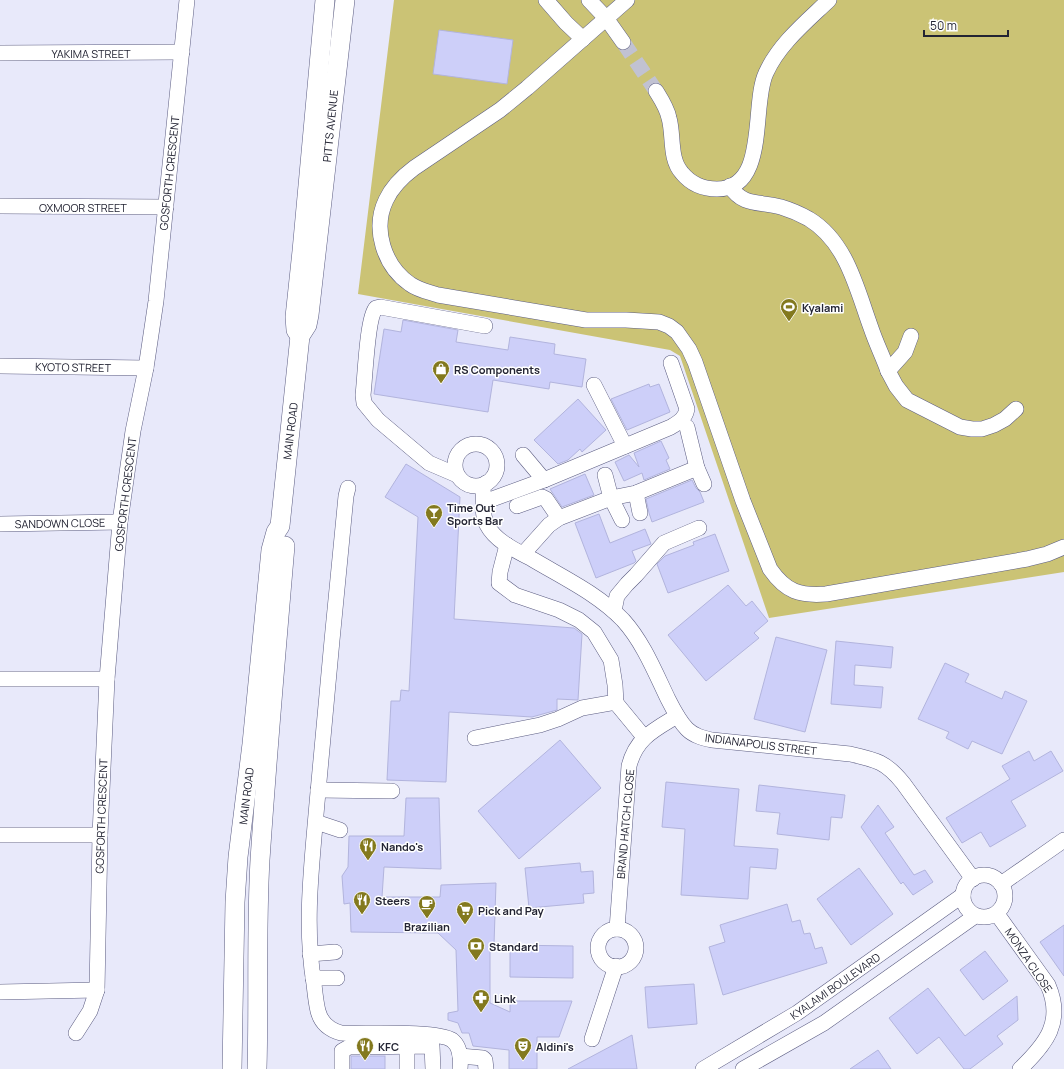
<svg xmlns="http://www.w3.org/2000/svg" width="1064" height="1069" font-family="Manrope,sans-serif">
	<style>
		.green { fill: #cbc375 }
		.building { fill: #cdcff9; stroke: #b2b4dd }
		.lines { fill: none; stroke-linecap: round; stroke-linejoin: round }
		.minor-tunnel { stroke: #c1c2d2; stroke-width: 15; stroke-dasharray: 15 8; stroke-linecap: butt }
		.minor-casing { stroke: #5c5d82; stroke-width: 16 }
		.major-casing { stroke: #5c5d82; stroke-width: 20 }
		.minor { stroke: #fff; stroke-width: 15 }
		.major { stroke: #fff; stroke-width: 19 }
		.labels { text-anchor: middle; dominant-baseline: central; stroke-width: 3; stroke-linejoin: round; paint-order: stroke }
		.street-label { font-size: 11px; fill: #232433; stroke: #fff }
		.poi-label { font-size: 11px; font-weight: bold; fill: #232433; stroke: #fff; text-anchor: start }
	</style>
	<rect width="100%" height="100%" fill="#e8e9fa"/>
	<!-- green -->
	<path class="green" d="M394 0H1064V572L769 618 680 356 670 350 358 294Z"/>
	<!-- building -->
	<g class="building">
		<path d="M439 30 513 40 507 84 433 74Z"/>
		<path d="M403 320 458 330 456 342 508 350 510 337 555 344 554 354 586 359 582 387 550 382 549 389 493 380 488 412 374 394 384 329 401 332Z"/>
		<path d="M649 384 650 387 659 384 670 412 627 430 611 399Z"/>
		<path d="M578 399 606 430 582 452 580 449 568 460 558 464 534 440Z"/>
		<path d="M661 441 669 458 666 460 670 469 644 480 642 473 624 481 615 462 629 455 639 467 634 453Z"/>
		<path d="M406 464 460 497 454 619 574 628 582 634 578 700 557 699V710L532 717 449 712 446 782 387 780 391 701H400L401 690 409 691 418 517 385 497Z"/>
		<path d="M585 474 594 495 562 507 550 489Z"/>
		<path d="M692 480 696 488 700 492 704 502 652 522 649 513 646 499Z"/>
		<path d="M599 514 610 543 645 529 651 544 632 551 636 561 634 563 596 578 575 523Z"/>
		<path d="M715 534 729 571 668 593 657 564 665 556 694 545 693 542Z"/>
		<path d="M728 585 746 606 752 601 768 621 754 633 759 638 706 681 668 635Z"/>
		<path d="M776 637 827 650 805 732 754 719Z"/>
		<path d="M836 641 893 647 891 668 855 665 854 685 883 687 881 708 831 704Z"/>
		<path d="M945 663 969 674 965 682 1002 699 1005 691 1027 701 1002 754 972 741 968 749 946 738 949 732 918 719Z"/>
		<path d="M560 740 601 788 519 859 478 811Z"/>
		<path d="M1029 751 1034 761 1051 751 1063 771 1011 801 1026 826 990 847 981 832 962 843 946 818 1010 779 1002 766Z"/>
		<path d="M666 782 739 789 734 846 778 849 776 869 750 867 748 899 681 895 685 829 662 827Z"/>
		<path d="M759 785 845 795 842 818 831 817 829 840 777 834 780 813 756 811Z"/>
		<path d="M406 798H439L441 869 384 867 382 897H440L441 885 496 883 494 945 490 947V1003L510 1012V1001H572L559 1037H537V1069H509V1050L473 1046 469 1033H462L458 1023 448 1020V1013L458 1011 456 950 438 933 351 932 350 903 344 904 342 876 348 867 349 836H404Z"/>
		<path d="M878 805 894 827 885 833 914 875 925 870 933 882 913 895 903 882 901 884 861 827Z"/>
		<path d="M580 863 581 872 593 871 594 893 583 894 584 903 529 908 525 868Z"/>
		<path d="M859 868 893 914 851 945 817 899Z"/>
		<path d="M787 904 792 922 800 920 804 934 810 933 815 949 822 947 827 963 723 995 709 947 725 942 720 925Z"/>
		<path d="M1064 925V976L1040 942Z"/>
		<path d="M510 945 573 946V978L510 977Z"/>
		<path d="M985 951 1008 981 983 1000 960 970Z"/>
		<path d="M694 984 697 1024 648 1028 645 987Z"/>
		<path d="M928 988 965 1036 1017 996 1018 1020 997 1036 1003 1044 970 1069H964L939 1037 917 1054 889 1018Z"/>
		<path d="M632 1035 637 1069H568Z"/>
		<path d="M878 1050 891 1069H850Z"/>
		<rect x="351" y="1056" width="34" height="13"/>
	</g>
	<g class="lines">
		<!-- minor-tunnel -->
		<path class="minor-tunnel" d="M623 42 656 91"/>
		<defs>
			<g id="minor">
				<path d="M546 0 566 23 583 39"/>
				<path d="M589 0 606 18 623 42"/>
				<path d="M627 0 527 88 500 110 414 168C402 177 392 187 386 200 372 229 384 266 410 284 418 290 429 292 438 295L586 320H626L659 322 669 326 677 332 689 349 695 362 743 501 770 569C786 592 800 596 826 594L1027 559 1047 554 1064 547"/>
				<path d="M0 53 182 52"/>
				<path d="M656 91C661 99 667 108 669 118 674 135 669 159 682 173 691 184 704 189 717 189 769 189 751 104 766 73 779 44 806 22 829 0"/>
				<path d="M730 186C743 207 760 201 781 207 791 210 800 214 809 219 847 242 857 290 871 328 876 343 883 357 888 371L896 386 907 400 960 427 972 429H982L994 425 1005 419 1016 409"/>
				<path d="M0 206 166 207"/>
				<path d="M0 366 146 368"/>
				<path d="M888 371 905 352 911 336"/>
				<path d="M594 385 625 446"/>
				<circle cx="476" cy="465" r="21"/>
				<path d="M523 455 544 480"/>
				<path d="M697 468 704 484"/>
				<path d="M457 475 429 463 378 420 364 403 363 395C365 380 367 317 376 308L380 307 485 326"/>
				<path d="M605 475 611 498 622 520"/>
				<path d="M486 483 483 486C484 499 481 514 487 525 496 542 517 551 532 559 564 578 598 594 623 620 643 642 655 672 668 699 673 709 679 721 687 729 694 736 703 738 712 740L850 754C877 760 886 762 903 783L973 879"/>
				<path d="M348 488 346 496C336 598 326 701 317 803 312 863 304 924 314 984 315 993 316 1003 318 1011 321 1023 330 1030 341 1033 362 1034 437 1030 452 1040 461 1047 461 1059 460 1069"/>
				<path d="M636 493 640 513"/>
				<path d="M484 502 544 480 671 427C679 422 685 419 687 409L671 363"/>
				<path d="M517 506 542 497 546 499 559 518"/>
				<path d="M0 524 120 522"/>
				<path d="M507 545 500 572 499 583 515 595 559 610 579 620 594 632 611 660 615 685 616 703 644 737"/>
				<path d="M523 554 549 525 559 518 611 498 636 493 697 468 687 427"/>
				<path d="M614 611 617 596 627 584 636 575 664 543 699 528"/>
				<path d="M0 679H107"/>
				<path d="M475 738 540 725 558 719 582 708 616 702"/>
				<path d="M318 790 392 791"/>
				<path d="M316 822 340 830"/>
				<path d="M0 835H100"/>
				<circle cx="984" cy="896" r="21"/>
				<path d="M1001 884 1064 840"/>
				<path d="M997 914 1048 985C1064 1022 1046 1044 1020 1069"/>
				<path d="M617 929 629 766C636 738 654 730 677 716"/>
				<circle cx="617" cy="948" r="19"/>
				<path d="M310 954 335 952"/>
				<path d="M313 978H337"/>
				<path d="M0 992 97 990"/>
				<path d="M76 1033 90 1011 97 990 100 835 107 679 120 522 133 431 146 368 156 301 187 0"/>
				<path d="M592 1039 616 966"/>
				<path d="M407 1047V1069"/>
				<path d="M460 1056 483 1058 485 1060 486 1069"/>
				<path d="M342 1069V1051L349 1047 432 1046 433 1069"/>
				<path d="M703 1069 797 1013 963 895"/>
				<path d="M743 1069 824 1023 975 916"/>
			</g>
			<g id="major">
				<path d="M300 336 296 330 295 317 302 251 325 0"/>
				<path d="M232 1069 235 902 238 857 252 744 271 550 276 532 280 526 300 336 307 325 309 315 345 0"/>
				<path d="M257 1069C259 999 256 930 260 860 267 755 276 651 285 546"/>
			</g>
		</defs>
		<!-- minor casing -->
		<use href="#minor" class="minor-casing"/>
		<!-- major casing -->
		<use href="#major" class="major-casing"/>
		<!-- minor -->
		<use href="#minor" class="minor"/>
		<!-- major -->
		<use href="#major" class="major"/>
	</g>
	<!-- icons -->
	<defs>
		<symbol id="stadium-pin" viewBox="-11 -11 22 30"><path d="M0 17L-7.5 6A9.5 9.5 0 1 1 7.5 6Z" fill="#83791e" stroke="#fff"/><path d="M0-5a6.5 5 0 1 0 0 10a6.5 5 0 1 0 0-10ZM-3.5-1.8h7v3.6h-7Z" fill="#fff"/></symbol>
		<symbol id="shop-pin" viewBox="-11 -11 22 30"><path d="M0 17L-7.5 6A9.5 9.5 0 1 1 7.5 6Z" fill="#83791e" stroke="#fff"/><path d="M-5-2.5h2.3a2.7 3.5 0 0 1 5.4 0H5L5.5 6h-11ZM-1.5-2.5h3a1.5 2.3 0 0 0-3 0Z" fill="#fff"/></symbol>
		<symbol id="bar-pin" viewBox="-11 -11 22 30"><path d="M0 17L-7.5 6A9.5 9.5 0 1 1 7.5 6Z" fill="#83791e" stroke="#fff"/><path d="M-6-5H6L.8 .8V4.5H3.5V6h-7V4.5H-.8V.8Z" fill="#fff"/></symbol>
		<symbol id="restaurant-pin" viewBox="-11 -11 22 30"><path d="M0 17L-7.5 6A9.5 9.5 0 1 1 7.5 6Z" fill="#83791e" stroke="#fff"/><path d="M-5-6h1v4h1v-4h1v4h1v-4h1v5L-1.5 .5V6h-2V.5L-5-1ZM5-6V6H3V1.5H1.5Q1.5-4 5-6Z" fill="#fff"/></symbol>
		<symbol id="cafe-pin" viewBox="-11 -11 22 30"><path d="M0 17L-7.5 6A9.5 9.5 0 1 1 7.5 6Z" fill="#83791e" stroke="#fff"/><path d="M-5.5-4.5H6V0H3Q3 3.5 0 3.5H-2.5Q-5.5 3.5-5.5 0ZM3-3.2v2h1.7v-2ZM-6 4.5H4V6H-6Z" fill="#fff"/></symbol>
		<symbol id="supermarket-pin" viewBox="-11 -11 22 30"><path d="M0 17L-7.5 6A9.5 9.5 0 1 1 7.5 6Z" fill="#83791e" stroke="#fff"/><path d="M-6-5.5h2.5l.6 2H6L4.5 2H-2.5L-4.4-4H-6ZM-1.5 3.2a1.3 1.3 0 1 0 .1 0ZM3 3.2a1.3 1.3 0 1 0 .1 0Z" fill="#fff"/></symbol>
		<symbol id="bank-pin" viewBox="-11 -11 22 30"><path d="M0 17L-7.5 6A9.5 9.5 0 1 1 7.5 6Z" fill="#83791e" stroke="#fff"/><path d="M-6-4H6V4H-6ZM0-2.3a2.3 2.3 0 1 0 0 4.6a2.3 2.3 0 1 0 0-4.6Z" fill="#fff"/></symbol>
		<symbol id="pharmacy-pin" viewBox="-11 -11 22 30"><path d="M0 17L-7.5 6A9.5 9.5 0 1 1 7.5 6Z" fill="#83791e" stroke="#fff"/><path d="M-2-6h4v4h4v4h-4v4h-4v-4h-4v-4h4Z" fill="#fff"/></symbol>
		<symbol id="theatre-pin" viewBox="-11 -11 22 30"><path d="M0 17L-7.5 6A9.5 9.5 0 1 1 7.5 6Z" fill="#83791e" stroke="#fff"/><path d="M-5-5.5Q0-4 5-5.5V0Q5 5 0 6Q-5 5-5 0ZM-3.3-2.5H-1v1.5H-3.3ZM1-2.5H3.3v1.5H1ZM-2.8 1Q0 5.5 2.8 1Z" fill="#fff"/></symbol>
	</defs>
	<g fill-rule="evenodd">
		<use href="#stadium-pin" x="779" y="297" width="20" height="27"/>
		<use href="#shop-pin" x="431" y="359" width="20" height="27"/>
		<use href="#bar-pin" x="424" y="503" width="20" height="27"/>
		<use href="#restaurant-pin" x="358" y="836" width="20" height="27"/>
		<use href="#restaurant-pin" x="352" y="890" width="20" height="27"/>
		<use href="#cafe-pin" x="417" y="894" width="20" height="27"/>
		<use href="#supermarket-pin" x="455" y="900" width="20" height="27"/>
		<use href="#bank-pin" x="466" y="936" width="20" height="27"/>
		<use href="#pharmacy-pin" x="471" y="988" width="20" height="27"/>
		<use href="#restaurant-pin" x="355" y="1036" width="20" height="27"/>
		<use href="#theatre-pin" x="513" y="1036" width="20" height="27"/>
	</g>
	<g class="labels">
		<!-- street labels -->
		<g class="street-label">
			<text x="91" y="53">YAKIMA STREET</text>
			<text transform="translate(330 126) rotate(-84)">PITTS AVENUE</text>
			<text transform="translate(169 173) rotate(-84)">GOSFORTH CRESCENT</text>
			<text x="83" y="207">OXMOOR STREET</text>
			<text transform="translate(73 367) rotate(1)">KYOTO STREET</text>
			<text transform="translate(290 431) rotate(-83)">MAIN ROAD</text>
			<text transform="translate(125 494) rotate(-83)">GOSFORTH CRESCENT</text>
			<text transform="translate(60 523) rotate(-1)">SANDOWN CLOSE</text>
			<text transform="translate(761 744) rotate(7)">INDIANAPOLIS STREET</text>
			<text transform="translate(246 796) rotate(-83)">MAIN ROAD</text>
			<text transform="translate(101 816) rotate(-88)">GOSFORTH CRESCENT</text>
			<text transform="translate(625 824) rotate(-85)">BRAND HATCH CLOSE</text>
			<text transform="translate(1029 960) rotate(56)">MONZA CLOSE</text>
			<text transform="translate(835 986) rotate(-35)">KYALAMI BOULEVARD</text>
		</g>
		<!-- poi labels -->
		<g class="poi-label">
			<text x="802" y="307">Kyalami</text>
			<text x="454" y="369">RS Components</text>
			<text x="447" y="507">Time Out<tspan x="447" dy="13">Sports Bar</tspan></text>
			<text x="381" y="846">Nando's</text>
			<text x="375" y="900">Steers</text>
			<text x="478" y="910">Pick and Pay</text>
			<text x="427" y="926" text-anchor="middle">Brazilian</text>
			<text x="489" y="946">Standard</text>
			<text x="494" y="998">Link</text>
			<text x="378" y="1046">KFC</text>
			<text x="536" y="1046">Aldini's</text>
		</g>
	</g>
	<!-- scale -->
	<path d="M924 30v6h84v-6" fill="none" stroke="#232433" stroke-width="2"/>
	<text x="930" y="30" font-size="12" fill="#232433" stroke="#ffffff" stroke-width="3" paint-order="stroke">50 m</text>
</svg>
